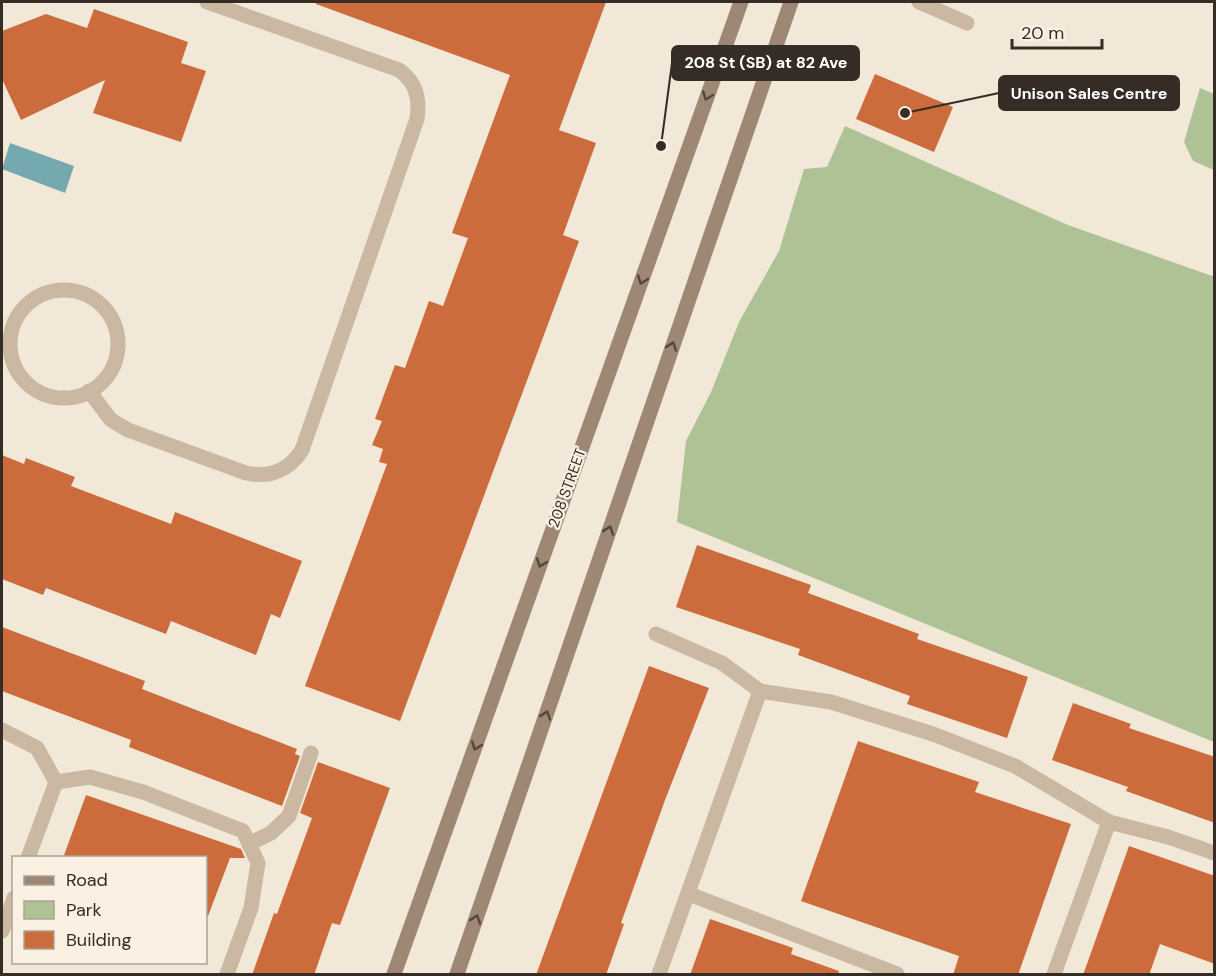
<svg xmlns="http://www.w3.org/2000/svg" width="1216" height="976" font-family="'DM Sans',sans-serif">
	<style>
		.green { fill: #afc296 }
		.water { fill: #75a9b0 }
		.building { fill: #cc6b3b }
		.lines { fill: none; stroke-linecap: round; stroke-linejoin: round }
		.lane { stroke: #cab8a3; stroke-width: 15 }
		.secondary { stroke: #9e8774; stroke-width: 15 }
		.oneway { stroke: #54473d }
		.labels { text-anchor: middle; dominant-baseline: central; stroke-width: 4.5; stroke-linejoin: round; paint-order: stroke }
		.street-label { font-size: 15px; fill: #352c25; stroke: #faf1e3 }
		.leader { fill: none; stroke: #352c25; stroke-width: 2 }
		.callout-dot { fill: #352c25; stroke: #faf1e3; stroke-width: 2 }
		.callout { fill: #352c25; stroke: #352c25; stroke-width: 2 }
		.callout-label { font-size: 16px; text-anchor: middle; font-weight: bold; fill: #fff }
	</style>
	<rect width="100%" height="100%" fill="#f2e8d7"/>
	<!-- green -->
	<g class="green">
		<path d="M1200 88 1214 94V170L1193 161 1184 142Z"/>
		<path d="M845 126 1068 225 1212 276 1214 274V742L677 522 686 441 711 392 739 322 779 251 804 169 827 167Z"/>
	</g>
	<!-- water -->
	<path class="water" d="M10 143 74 166 65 193 2 169Z"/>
	<!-- building -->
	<g class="building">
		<path d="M316 2H606L559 130 596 143 563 235 579 241 400 721 305 686 387 464 379 462 383 449 372 445 382 421 375 419 395 365 405 368 429 301 443 306 468 238 452 233 510 75 316 4Z"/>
		<path d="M94 9 188 42 181 63 206 71 181 142 93 113 105 80 21 120 2 79V31L46 14 87 28Z"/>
		<path d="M875 74 953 107 934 152 856 119Z"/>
		<path d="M2 455 24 464 26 458 75 477 71 486 171 524 175 512 302 561 280 618 271 614 256 655 171 621 166 634 46 588 43 595 2 579Z"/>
		<path d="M697 545 811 585 808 593 919 634 917 639 1028 677 1007 738 907 704 910 696 798 655 800 649 676 607Z"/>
		<path d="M2 627 145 681 142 689 297 749 295 754 300 756 282 806 129 747 131 740 2 691Z"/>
		<path d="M649 666 709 688 665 800 621 923 624 924 606 975H536Z"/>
		<path d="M1073 703 1131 724 1129 728 1215 757V823L1126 791 1128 787 1052 760Z"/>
		<path d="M858 741 979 782 975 792 1071 824 1018 975H953L959 956 801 901Z"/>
		<path d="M318 762 390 788 340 925 332 923 314 975H252L274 913 277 914 312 818 300 813Z"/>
		<path d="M86 795 241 849 245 858H230L208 916H206V858H63Z"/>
		<path d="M1129 846 1215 876V964L1160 944 1149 975H1083Z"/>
		<path d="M710 919 793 948 791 954 839 971 838 975H690Z"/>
	</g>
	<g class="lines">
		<!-- lane -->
		<g class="lane">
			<path d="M919 2 967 23"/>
			<circle cx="64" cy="344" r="54"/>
			<path d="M89 391 111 420 128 430 246 473C269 478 289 471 302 450L417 119C420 98 416 82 399 70L207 2"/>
			<path d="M656 634 722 663 760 691 831 702 933 734 1015 766 1109 822"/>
			<path d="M2 730 37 748 56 782 28 858"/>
			<path d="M56 782 90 777 143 792 243 831 258 863 251 908 227 974"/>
			<path d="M249 844 271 833 289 816 311 753"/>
			<path d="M689 894 897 974"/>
			<path d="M2 931 14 898"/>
			<path d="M659 974 760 691"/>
			<path d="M1054 974 1109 822 1168 837 1214 853"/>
		</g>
		<!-- secondary -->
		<g class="secondary">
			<path d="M394 974 741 2"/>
			<path d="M457 974 791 2"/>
		</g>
	</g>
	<!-- one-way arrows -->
	<defs><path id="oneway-chevron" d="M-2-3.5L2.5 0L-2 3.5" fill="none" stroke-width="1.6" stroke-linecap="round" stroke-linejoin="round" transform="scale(1.5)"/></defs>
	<g class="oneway">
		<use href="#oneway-chevron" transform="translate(707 96) rotate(110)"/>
		<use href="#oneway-chevron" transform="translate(642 280) rotate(110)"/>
		<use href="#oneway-chevron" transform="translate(672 346) rotate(-71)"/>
		<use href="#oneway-chevron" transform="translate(609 530) rotate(-71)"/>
		<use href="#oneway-chevron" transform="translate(541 563) rotate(110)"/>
		<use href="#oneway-chevron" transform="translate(546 715) rotate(-71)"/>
		<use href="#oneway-chevron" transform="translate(476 746) rotate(110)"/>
		<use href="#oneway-chevron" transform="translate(476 919) rotate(-71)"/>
	</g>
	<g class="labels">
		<!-- street labels -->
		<g class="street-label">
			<text transform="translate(567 488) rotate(-70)">208 STREET</text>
		</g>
	</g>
	<!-- callouts -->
	<path class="leader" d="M661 146L672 63M905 113L999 93"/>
	<g class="callout-dot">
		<circle cx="661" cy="146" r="6"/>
		<circle cx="905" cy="113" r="6"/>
	</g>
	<g class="callout">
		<rect x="672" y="46" width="187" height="34" rx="6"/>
		<rect x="999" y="76" width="180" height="34" rx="6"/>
	</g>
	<g class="callout-label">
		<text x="766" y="68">208 St (SB) at 82 Ave</text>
		<text x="1089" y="99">Unison Sales Centre</text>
	</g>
	<!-- border -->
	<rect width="1216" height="976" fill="none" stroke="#352c25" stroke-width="6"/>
	<!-- legend -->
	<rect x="12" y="856" width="195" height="108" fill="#faf1e3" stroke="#aba297" stroke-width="1.5"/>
	<rect x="24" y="876" width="30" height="9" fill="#9e8774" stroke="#aba297" stroke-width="1.5"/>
	<text x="66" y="886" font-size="18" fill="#352c25">Road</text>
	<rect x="24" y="901" width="30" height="18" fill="#afc296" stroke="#aba297" stroke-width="1.5"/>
	<text x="66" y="916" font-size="18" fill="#352c25">Park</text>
	<rect x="24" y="931" width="30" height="18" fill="#cc6b3b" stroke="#aba297" stroke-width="1.5"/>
	<text x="66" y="946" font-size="18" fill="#352c25">Building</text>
	<!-- scale -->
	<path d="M1012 39v9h90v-9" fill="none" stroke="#352c25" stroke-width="3"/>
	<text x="1021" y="39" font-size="18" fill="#352c25" stroke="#faf1e3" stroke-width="4.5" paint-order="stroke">20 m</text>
</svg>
